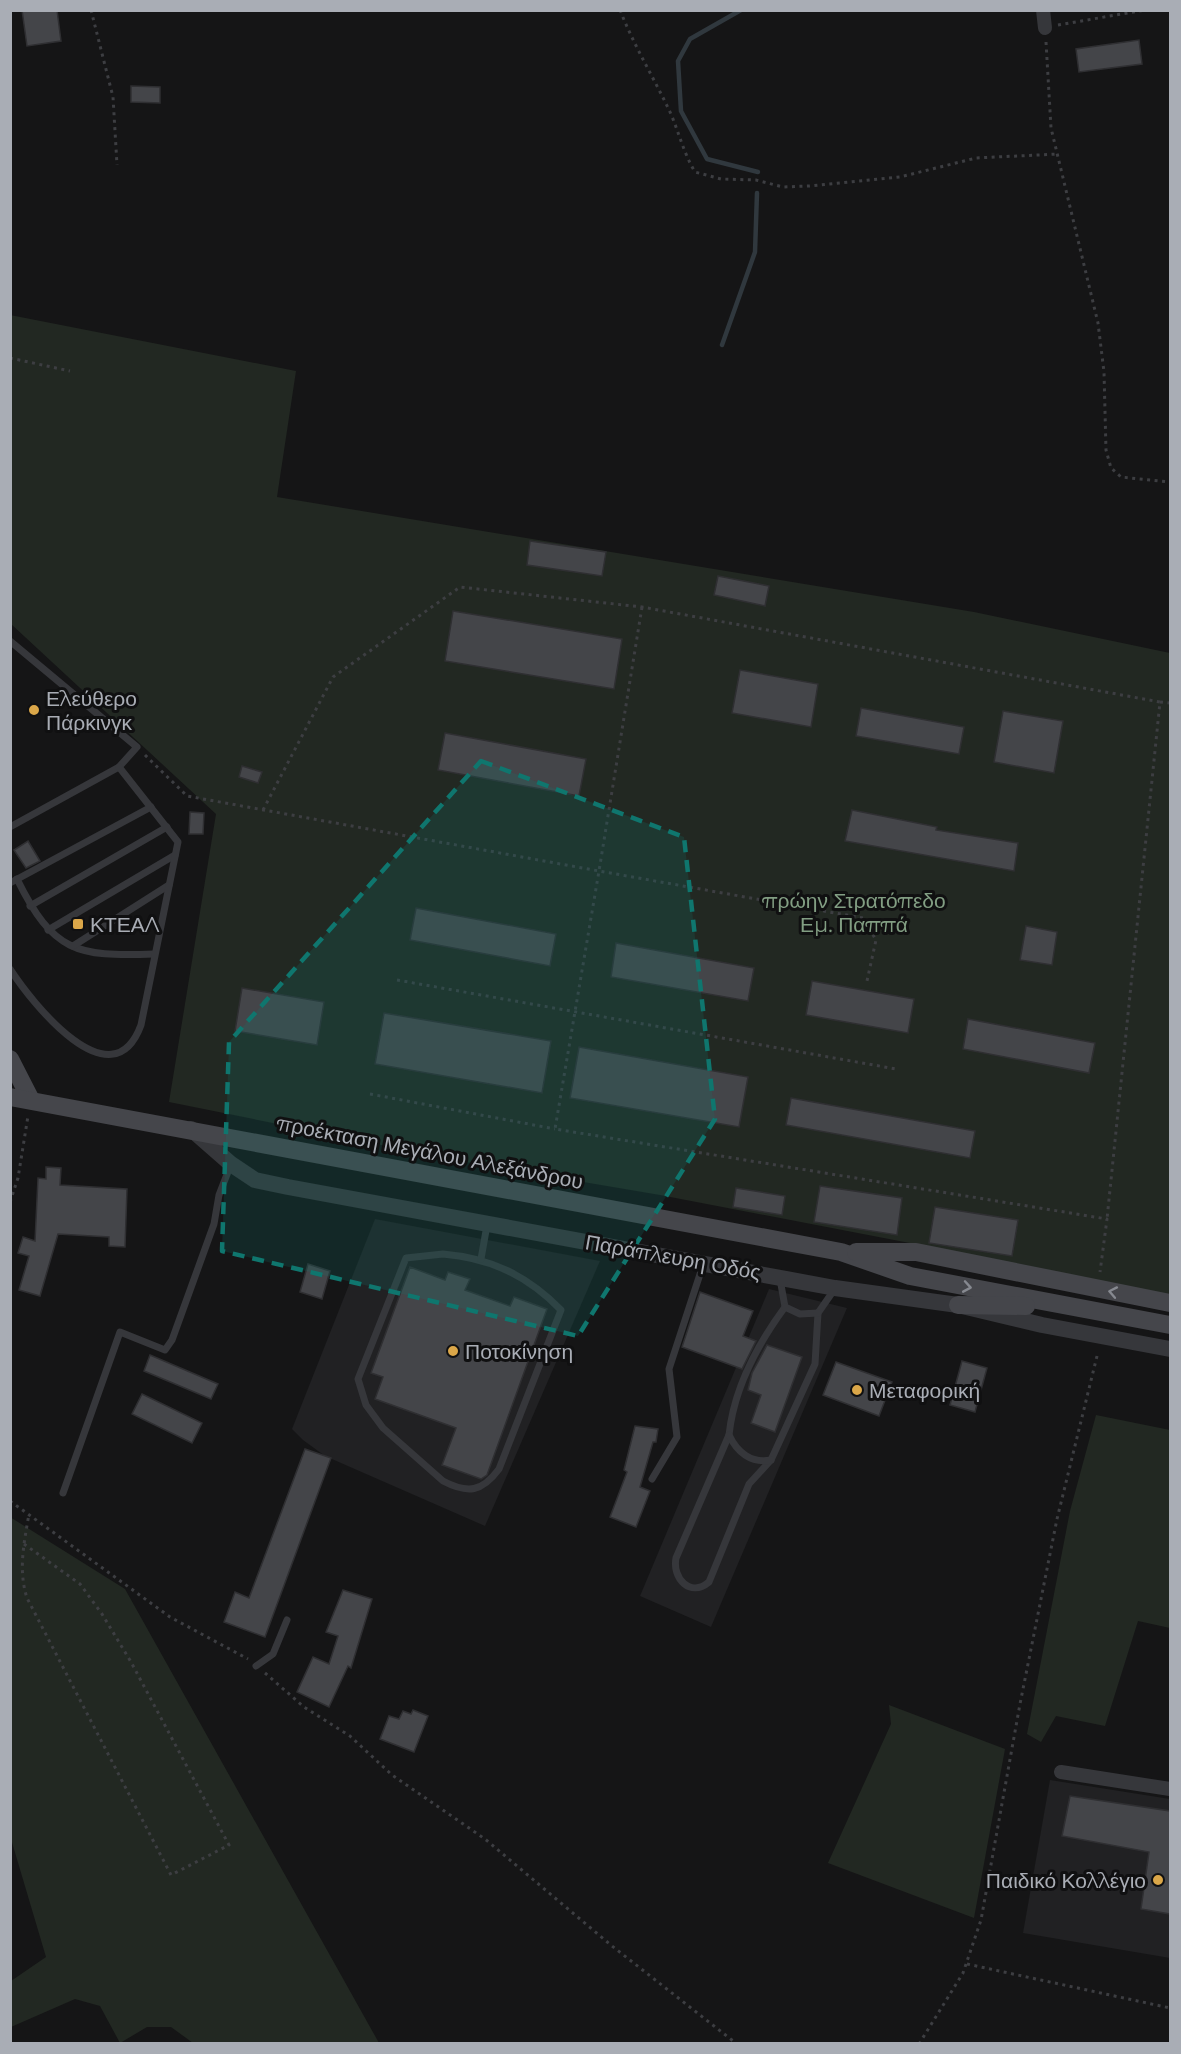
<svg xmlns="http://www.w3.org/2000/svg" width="1181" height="2054" font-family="Montserrat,sans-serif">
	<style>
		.built { fill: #212123 }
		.green { fill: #222822 }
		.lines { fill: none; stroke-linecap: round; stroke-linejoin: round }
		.stream { stroke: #30383e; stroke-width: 4.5 }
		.building { fill: #444549; stroke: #2f2f32; stroke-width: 1.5 }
		.path { stroke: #3d3e42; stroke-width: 3; stroke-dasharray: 3 4.5; stroke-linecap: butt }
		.service { stroke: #36373b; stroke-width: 7 }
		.minor { stroke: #36373b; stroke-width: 14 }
		.tertiary { stroke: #36373b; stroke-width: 16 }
		.secondary { stroke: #45464b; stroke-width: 18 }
		.oneway { stroke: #868990 }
		.marked { fill: #0f766e; fill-opacity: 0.2; stroke: #0f766e; stroke-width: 4.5; stroke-dasharray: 12 8; stroke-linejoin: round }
		.poi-dot { fill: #dba749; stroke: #101011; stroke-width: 2 }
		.labels { text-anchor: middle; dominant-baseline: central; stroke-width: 6; stroke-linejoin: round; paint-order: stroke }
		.poi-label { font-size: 21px; fill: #a9adb5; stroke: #101011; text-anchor: start }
		.park-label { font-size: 21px; fill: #829e83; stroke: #101011 }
		.street-label { font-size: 21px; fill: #a9adb5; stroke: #101011 }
	</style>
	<rect width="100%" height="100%" fill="#151516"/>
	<!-- built -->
	<g class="built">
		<path d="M375 1219 600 1261 485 1526 325 1456 303 1440 292 1429Z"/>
		<path d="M769 1289 847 1308 711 1627 640 1596Z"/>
		<path d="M1050 1780 1170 1799V1958L1023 1933Z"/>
	</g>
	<!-- green -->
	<g class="green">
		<path d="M10 315 296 371 277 497 974 612 1170 653V1299L920 1245 660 1195 466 1162 169 1102 216 814 11 624Z"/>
		<path d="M1096 1415 1170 1430V1628L1138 1621 1105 1726 1056 1716 1041 1742 1027 1734 1070 1511Z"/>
		<path d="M10 1517 125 1589 379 2043H193L171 2027H147L120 2043 100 2006 75 1999 11 2027V1981L46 1957 11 1839Z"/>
		<path d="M889 1705 1005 1749 974 1918 828 1863 891 1724Z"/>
	</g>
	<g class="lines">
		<!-- stream -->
		<g class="stream">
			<path d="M741 10 690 39 678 61 681 111 707 159 758 172"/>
			<path d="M722 345 755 252 757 193"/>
		</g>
	</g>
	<!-- building -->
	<g class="building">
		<path d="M22 10H57L61 41 27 46Z"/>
		<path d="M1139 40 1142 64 1079 72 1076 49Z"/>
		<path d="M131 86 160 87V103L131 102Z"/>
		<path d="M530 541 606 552 602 576 527 565Z"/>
		<path d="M718 576 769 586 765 606 714 595Z"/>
		<path d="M453 611 622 639 614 689 445 661Z"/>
		<path d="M740 670 818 684 811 727 732 713Z"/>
		<path d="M861 708 964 727 959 754 856 736Z"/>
		<path d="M1003 711 1063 721 1054 773 994 762Z"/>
		<path d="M445 733 586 759 579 796 438 770Z"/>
		<path d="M242 766 262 772 258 783 239 777Z"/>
		<path d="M852 810 937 827 936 830 1018 843 1014 871 845 841Z"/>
		<path d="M190 812 204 813 203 834H189Z"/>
		<path d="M28 841 40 861 26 868 14 850Z"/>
		<path d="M416 908 556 934 550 966 410 940Z"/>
		<path d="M1026 926 1057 932 1052 965 1020 960Z"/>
		<path d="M616 943 754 968 748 1001 611 977Z"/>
		<path d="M812 981 914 999 908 1033 806 1015Z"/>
		<path d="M242 988 324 1002 317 1045 235 1031Z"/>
		<path d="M384 1013 551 1041 542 1093 375 1064Z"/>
		<path d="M968 1019 1095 1043 1089 1073 963 1049Z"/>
		<path d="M579 1047 748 1077 739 1127 570 1098Z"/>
		<path d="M791 1098 975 1131 970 1158 786 1125Z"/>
		<path d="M46 1167 61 1168 60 1185 127 1189 125 1247 109 1246V1237L58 1234 40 1296 19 1290 29 1256 18 1253 23 1237 35 1241 38 1178 46 1179Z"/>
		<path d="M820 1186 902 1198 897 1235 814 1222Z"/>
		<path d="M736 1188 785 1196 782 1215 733 1207Z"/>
		<path d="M935 1207 1018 1220 1012 1256 929 1243Z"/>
		<path d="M308 1264 330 1271 322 1299 300 1292Z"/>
		<path d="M410 1267 445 1280 448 1272 470 1279 465 1290 510 1306 514 1297 547 1309 487 1475 481 1479 442 1465 456 1428 375 1399 383 1377 371 1373Z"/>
		<path d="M700 1292 753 1311 743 1336 756 1341 742 1369 682 1347Z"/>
		<path d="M767 1345 802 1357 775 1432 751 1423 761 1395 748 1390 752 1373Z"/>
		<path d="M150 1355 218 1384 211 1399 144 1371Z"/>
		<path d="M962 1361 987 1368 975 1412 950 1405Z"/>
		<path d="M836 1362 892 1382 879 1416 823 1395Z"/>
		<path d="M142 1394 202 1423 192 1443 132 1414Z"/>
		<path d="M635 1426 658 1429 656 1442H653L640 1487 650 1491 636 1527 610 1517 627 1472 624 1470Z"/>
		<path d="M305 1449 331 1458 265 1637 224 1622 235 1592 249 1598Z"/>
		<path d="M343 1590 372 1599 351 1668 348 1666 329 1707 297 1692 313 1657 329 1664 338 1636 326 1632Z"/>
		<path d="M413 1710 428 1716 414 1752 380 1739 389 1716 399 1719 403 1711 411 1714Z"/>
		<path d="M1070 1796 1170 1811V1914L1141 1909 1149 1852 1062 1836Z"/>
	</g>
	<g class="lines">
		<!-- path -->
		<g class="path">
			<path d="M91 10 113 97 117 165"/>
			<path d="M620 10C634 46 654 78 670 112 679 132 683 152 695 172L721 179 756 180 783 187 809 186 900 177 976 158 1058 154"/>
			<path d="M1058 25 1145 10"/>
			<path d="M1046 42 1051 128 1098 323 1104 372 1106 450 1111 468 1121 477 1170 482"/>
			<path d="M10 358 70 371"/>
			<path d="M642 607 599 871 863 918 876 940 867 981"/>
			<path d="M1160 702 1170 703"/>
			<path d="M145 755 187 796 599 871 555 1129 1107 1219 1100 1272"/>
			<path d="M263 810 333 677 460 587 642 607 1160 702 1107 1219"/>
			<path d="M397 980 896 1069"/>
			<path d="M370 1094 555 1129"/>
			<path d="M10 1202 18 1178 28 1116"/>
			<path d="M10 1501 170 1617 248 1659"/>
			<path d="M24 1544 80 1584 102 1614 131 1662 229 1845 171 1875 27 1598C18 1570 24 1543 29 1514"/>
			<path d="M265 1673 304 1707 350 1736 392 1775 485 1839 612 1946 737 2044"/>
			<path d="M967 1964 1170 2008"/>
			<path d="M919 2044 963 1973 981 1920 1020 1704 1057 1519 1098 1352"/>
		</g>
		<!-- service -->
		<g class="service">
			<path d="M10 641 137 747 119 767 10 827"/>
			<path d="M17 879C53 952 76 957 154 954"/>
			<path d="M10 883 151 807"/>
			<path d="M30 906 167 827"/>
			<path d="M48 930 175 855"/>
			<path d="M73 946 169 885"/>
			<path d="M10 969C32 1003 112 1104 141 1025L178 842 119 767"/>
			<path d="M443 1254C491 1258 528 1276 561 1310L499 1469C482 1492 468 1494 443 1481L383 1428 366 1405 358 1379 406 1258Z"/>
			<path d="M481 1259 487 1225"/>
			<path d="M780 1279 785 1307C757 1345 734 1387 729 1435L676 1558C672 1578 690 1598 709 1582L749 1484 771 1460 815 1364 818 1313 834 1290"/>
			<path d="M785 1307 800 1314 818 1313"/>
			<path d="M729 1435C737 1452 751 1464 771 1460"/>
			<path d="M652 1479 677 1437 669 1369 703 1265"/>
			<path d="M63 1493 120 1332 165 1350 172 1340 214 1224 219 1195 231 1164"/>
			<path d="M256 1666 273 1654 287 1620"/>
		</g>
		<!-- minor -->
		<g class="minor">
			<path d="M1043 10 1045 28"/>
			<path d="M1061 1772 1170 1789"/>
		</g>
		<!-- tertiary -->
		<path class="tertiary" d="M191 1129 231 1164 255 1180 288 1187 835 1288 958 1305 1042 1325 1170 1349"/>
		<!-- secondary -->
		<g class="secondary">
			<path d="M10 1059 31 1100"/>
			<path d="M10 1097 841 1252 910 1276 1170 1325"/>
			<path d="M856 1252H916L1170 1303"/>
			<path d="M958 1305 1026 1306"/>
		</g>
	</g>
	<!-- one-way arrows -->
	<defs><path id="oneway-chevron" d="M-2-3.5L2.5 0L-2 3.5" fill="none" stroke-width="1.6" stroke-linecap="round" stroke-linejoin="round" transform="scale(1.5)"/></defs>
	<g class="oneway">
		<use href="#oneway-chevron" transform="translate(967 1287) rotate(10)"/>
		<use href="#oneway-chevron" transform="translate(1113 1292) rotate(-169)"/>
	</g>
	<!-- marked area -->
	<path class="marked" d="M481 761 684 837 715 1119 578 1336 222 1251 229 1042Z"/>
	<!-- markers -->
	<g class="poi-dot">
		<circle cx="34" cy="710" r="6"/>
		<rect x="72" y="918" width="12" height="12" rx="3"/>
		<circle cx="453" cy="1351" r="6"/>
		<circle cx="857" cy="1390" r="6"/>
		<circle cx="1158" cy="1880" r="6"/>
	</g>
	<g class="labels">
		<!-- poi labels -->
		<g class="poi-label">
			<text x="46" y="698">Ελεύθερο<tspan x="46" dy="24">Πάρκινγκ</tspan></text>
			<text x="90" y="924">ΚΤΕΑΛ</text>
			<text x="465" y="1351">Ποτοκίνηση</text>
			<text x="869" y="1390">Μεταφορική</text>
			<text x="1146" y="1880" text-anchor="end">Παιδικό Κολλέγιο</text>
		</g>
		<!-- park labels -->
		<g class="park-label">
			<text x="854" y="900">πρώην Στρατόπεδο<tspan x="854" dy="24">Εμ. Παππά</tspan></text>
		</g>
		<!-- street labels -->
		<g class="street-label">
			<text transform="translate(430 1152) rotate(11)">προέκταση Μεγάλου Αλεξάνδρου</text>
			<text transform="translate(673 1257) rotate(10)">Παράπλευρη Οδός</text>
		</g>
	</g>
	<!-- border -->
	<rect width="1181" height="2054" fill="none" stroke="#a9adb5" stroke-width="24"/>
</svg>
